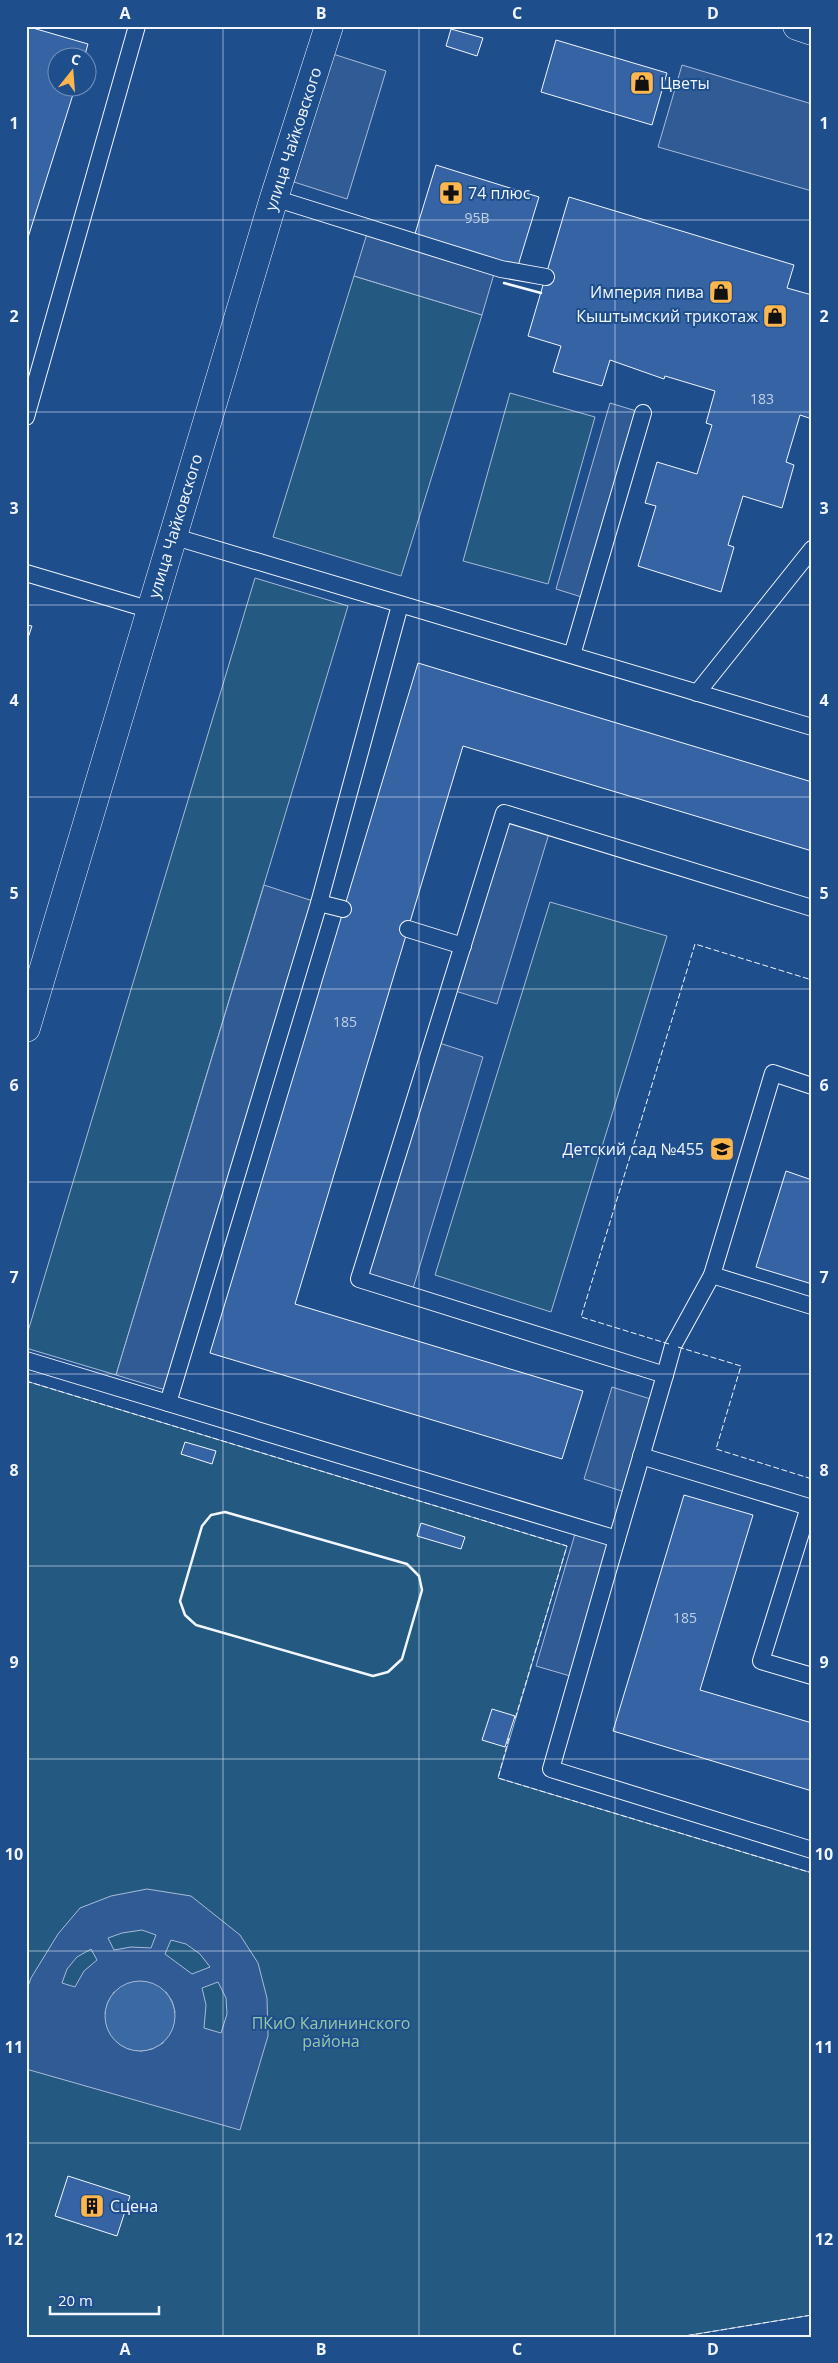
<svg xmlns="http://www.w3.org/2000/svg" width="838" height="2363" font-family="'Open Sans',sans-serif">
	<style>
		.green { fill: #245a82; stroke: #a8bbd7 }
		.parking { fill: #305b95; stroke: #a8bbd7; fill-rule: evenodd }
		.water { fill: #3b69a3; stroke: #a8bbd7 }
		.building { fill: #3563a3; stroke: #f2f6ff }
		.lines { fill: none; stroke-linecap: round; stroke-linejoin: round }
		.lane-casing { stroke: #f2f6ff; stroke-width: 18 }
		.street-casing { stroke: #f2f6ff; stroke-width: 29 }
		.primary-casing { stroke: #f2f6ff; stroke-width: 29 }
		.lane { stroke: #1f4e8c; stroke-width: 16 }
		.street { stroke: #1f4e8c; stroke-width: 28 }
		.primary { stroke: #1f4e8c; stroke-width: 28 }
		.fence { stroke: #f2f6ff; stroke-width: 1; stroke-dasharray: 6 2.5; stroke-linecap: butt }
		.wall { stroke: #f2f6ff; stroke-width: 2.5 }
		.grid { fill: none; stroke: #f2f6ff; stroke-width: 1; stroke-opacity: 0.55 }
		.labels { text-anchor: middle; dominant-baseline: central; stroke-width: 4; stroke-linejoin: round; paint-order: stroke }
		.number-label { font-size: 14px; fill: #c3d1e8 }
		.poi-label { font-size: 16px; fill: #f2f6ff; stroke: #1f4e8c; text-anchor: start }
		.street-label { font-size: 16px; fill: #f2f6ff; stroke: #1f4e8c }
		.park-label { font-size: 16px; fill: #97c8a6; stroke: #1f4e8c }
		.neatline { fill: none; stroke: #f2f6ff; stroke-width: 2 }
		.grid-label { font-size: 16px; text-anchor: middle; font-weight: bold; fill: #f2f6ff }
	</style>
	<rect width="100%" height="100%" fill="#1f4e8c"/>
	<!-- green -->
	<g class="green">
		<path d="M354 276 482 315 401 576 273 537Z"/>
		<path d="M510 393 595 417 548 584 463 561Z"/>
		<path d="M255 578 348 606 116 1375 26 1348V1338Z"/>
		<path d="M550 902 667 936 551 1312 435 1275Z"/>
		<path d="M26 1381 567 1546 498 1778 812 1873V2315L678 2337H26Z"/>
	</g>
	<!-- parking -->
	<g class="parking">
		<path d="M333 54 386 71 347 199 294 182Z"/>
		<path d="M682 65 812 104V191L658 147Z"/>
		<path d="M369 227 496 267 482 315 354 276Z"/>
		<path d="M610 403 643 413 588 599 556 589Z"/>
		<path d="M504 813 551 827 497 1004 449 989Z"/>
		<path d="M264 885 319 903 172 1392 116 1375Z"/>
		<path d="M433 1041 483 1057 411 1295 359 1279Z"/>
		<path d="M612 1387 657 1401 631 1494 584 1479Z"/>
		<path d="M577 1527 617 1539 577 1678 536 1666Z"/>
		<path d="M147 1889 191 1896 240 1935 258 1963 267 1998 268 2036 240 2130 26 2069V1992L31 1978 58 1934 80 1908 111 1896ZM142 1930 156 1935 151 1948 131 1947 114 1950 108 1938 122 1933ZM171 1940 186 1944 200 1954 210 1967 192 1974 165 1954ZM91 1949 97 1960 84 1971 75 1987 62 1983 67 1969 77 1957ZM218 1982 226 1998 227 2014 221 2033 204 2028 206 2005 202 1988ZM114 1992H166L172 2001 175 2012 163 2043 152 2049 141 2051 129 2049 119 2044 105 2013 108 2002Z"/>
	</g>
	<!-- water -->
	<circle class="water" cx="140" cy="2016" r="35"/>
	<!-- building -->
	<g class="building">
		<path d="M26 26 88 44 84 58H58V88H75L26 244Z"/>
		<path d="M451 29 483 38 477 56 446 46Z"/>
		<path d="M556 40 667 73 652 125 541 92Z"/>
		<path d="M436 165 539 197 517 269 414 237Z"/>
		<path d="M569 197 794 265 787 288 812 295V419L800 415 786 462 794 465 782 508 743 496 728 545 734 547 721 592 638 566 656 506 645 503 657 462 697 474 712 425 706 423 715 391 665 376 664 379 610 360 602 386 553 372 561 346 528 336Z"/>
		<path d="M26 625 32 626 26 644Z"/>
		<path d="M418 663 812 782V851L463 746 295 1304 583 1391 562 1459 210 1353Z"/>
		<path d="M786 1171 812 1180V1284L756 1267Z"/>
		<path d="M185 1442 216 1451 212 1464 181 1454Z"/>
		<path d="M684 1495 753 1515 700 1690 812 1723V1791L613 1731Z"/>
		<path d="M421 1523 465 1537 461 1549 417 1536Z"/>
		<path d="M492 1709 515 1716 505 1747 482 1740Z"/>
		<path d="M68 2176 130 2196 117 2236 55 2216Z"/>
	</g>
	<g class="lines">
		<defs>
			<g id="lane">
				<path d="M274 198 501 269 546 277"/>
				<path d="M26 417 137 26"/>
				<path d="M172 536 812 727"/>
				<path d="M26 573 151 610"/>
				<path d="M572 655 643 413"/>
				<path d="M697 693 812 549"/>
				<path d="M319 903 343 909"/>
				<path d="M408 929 463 946"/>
				<path d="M712 1275 812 1306"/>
				<path d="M26 1360 617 1539 551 1769 812 1850"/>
				<path d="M665 1375 673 1346 712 1275 773 1073 812 1086"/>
				<path d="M168 1403 319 903 400 605"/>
				<path d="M641 1456 809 1507 761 1661 812 1676"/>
				<path d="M617 1539 665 1375 359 1279 504 813 812 908"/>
			</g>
			<path id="street" d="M26 1028 274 198 329 26"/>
			<path id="primary" d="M797 26 812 31"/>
		</defs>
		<!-- lane casing -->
		<use href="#lane" class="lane-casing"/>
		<!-- street casing -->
		<use href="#street" class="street-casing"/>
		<!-- primary casing -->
		<use href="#primary" class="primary-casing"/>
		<!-- lane -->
		<use href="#lane" class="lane"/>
		<!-- street -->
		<use href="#street" class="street"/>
		<!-- primary -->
		<use href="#primary" class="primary"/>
		<!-- fence -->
		<g class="fence">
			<path d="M669 1344 581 1317 695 944 812 980"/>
			<path d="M678 1347 741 1366 716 1449 812 1479"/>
			<path d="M26 1381 567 1546 515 1719"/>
			<path d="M509 1738 498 1778 812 1873"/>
			<path d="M679 2337 812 2315"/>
		</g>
		<!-- wall -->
		<g class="wall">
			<path d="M504 283 541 293"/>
			<path d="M225 1512 407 1564 419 1576 422 1590 402 1659 388 1672 373 1676 196 1625 185 1615 180 1601 202 1526 211 1515Z"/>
		</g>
	</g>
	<!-- grid -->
	<path class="grid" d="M223 26V2337M419 26V2337M615 26V2337M26 220H812M26 412H812M26 605H812M26 797H812M26 989H812M26 1182H812M26 1374H812M26 1566H812M26 1759H812M26 1951H812M26 2143H812"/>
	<!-- icons -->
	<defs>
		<symbol id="shop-square" viewBox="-11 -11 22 22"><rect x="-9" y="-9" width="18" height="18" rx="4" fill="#ffb74d" stroke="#1f4e8c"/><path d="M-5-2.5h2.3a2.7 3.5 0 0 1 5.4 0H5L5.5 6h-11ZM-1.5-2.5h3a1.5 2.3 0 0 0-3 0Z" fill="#111"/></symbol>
		<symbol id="pharmacy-square" viewBox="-11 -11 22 22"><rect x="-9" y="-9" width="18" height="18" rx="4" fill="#ffb74d" stroke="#1f4e8c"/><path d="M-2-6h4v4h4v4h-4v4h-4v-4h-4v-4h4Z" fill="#111"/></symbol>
		<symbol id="school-square" viewBox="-11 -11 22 22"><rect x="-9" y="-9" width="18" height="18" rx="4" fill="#ffb74d" stroke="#1f4e8c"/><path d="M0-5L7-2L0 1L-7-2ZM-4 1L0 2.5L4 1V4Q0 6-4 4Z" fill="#111"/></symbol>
		<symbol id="building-square" viewBox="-11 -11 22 22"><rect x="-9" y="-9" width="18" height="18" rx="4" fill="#ffb74d" stroke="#1f4e8c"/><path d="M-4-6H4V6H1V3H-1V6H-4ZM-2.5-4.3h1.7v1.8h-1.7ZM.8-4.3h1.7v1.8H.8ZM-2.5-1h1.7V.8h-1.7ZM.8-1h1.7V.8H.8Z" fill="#111"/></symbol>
	</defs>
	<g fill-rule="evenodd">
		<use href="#shop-square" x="628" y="69" width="28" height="28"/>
		<use href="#pharmacy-square" x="437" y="179" width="28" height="28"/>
		<use href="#shop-square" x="707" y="278" width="28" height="28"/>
		<use href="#shop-square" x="761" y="302" width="28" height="28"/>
		<use href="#school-square" x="708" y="1135" width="28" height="28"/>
		<use href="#building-square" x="78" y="2192" width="28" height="28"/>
	</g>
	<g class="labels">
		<!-- number labels -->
		<g class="number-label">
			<text x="477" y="217">95В</text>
			<text x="762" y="398">183</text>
			<text x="345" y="1021">185</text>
			<text x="685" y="1617">185</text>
		</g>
		<!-- poi labels -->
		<g class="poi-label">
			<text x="660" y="83">Цветы</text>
			<text x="468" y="193">74 плюс</text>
			<text x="704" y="292" text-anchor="end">Империя пива</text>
			<text x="758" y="316" text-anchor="end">Кыштымский трикотаж</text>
			<text x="704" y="1149" text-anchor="end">Детский сад №455</text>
			<text x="110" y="2206">Сцена</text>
		</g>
		<!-- street labels -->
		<g class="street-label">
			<text transform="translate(293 139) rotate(-72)">улица Чайковского</text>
			<text transform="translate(175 526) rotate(-73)">улица Чайковского</text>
		</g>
		<!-- park labels -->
		<g class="park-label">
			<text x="331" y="2023">ПКиО Калининского<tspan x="331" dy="18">района</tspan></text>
		</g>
	</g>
	<!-- border -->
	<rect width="838" height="2363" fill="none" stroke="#1f4e8c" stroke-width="55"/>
	<!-- north arrow -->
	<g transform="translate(72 72) rotate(17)"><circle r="24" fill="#1f4e8c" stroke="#7391ba"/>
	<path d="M0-4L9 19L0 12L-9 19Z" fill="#ffb74d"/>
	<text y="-8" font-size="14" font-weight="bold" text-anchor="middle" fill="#f2f6ff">С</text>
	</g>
	<!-- scale -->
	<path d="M50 2306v8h109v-8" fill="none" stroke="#f2f6ff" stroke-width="2.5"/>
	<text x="58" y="2306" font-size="15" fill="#f2f6ff" stroke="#1f4e8c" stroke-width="4" paint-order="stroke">20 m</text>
	<rect x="28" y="28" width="782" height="2308" class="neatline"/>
	<g class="grid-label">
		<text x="125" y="19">A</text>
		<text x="321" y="19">B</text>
		<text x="517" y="19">C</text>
		<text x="713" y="19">D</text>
		<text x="14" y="129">1</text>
		<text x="824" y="129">1</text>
		<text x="14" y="322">2</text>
		<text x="824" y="322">2</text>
		<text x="14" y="514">3</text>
		<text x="824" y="514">3</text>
		<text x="14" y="706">4</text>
		<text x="824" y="706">4</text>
		<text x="14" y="899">5</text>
		<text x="824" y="899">5</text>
		<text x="14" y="1091">6</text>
		<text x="824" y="1091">6</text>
		<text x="14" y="1283">7</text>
		<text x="824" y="1283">7</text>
		<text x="14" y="1476">8</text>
		<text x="824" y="1476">8</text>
		<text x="14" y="1668">9</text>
		<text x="824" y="1668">9</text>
		<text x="14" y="1860">10</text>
		<text x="824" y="1860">10</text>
		<text x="14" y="2053">11</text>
		<text x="824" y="2053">11</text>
		<text x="14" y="2245">12</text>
		<text x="824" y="2245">12</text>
		<text x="125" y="2355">A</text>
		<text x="321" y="2355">B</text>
		<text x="517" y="2355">C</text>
		<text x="713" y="2355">D</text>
	</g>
</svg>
